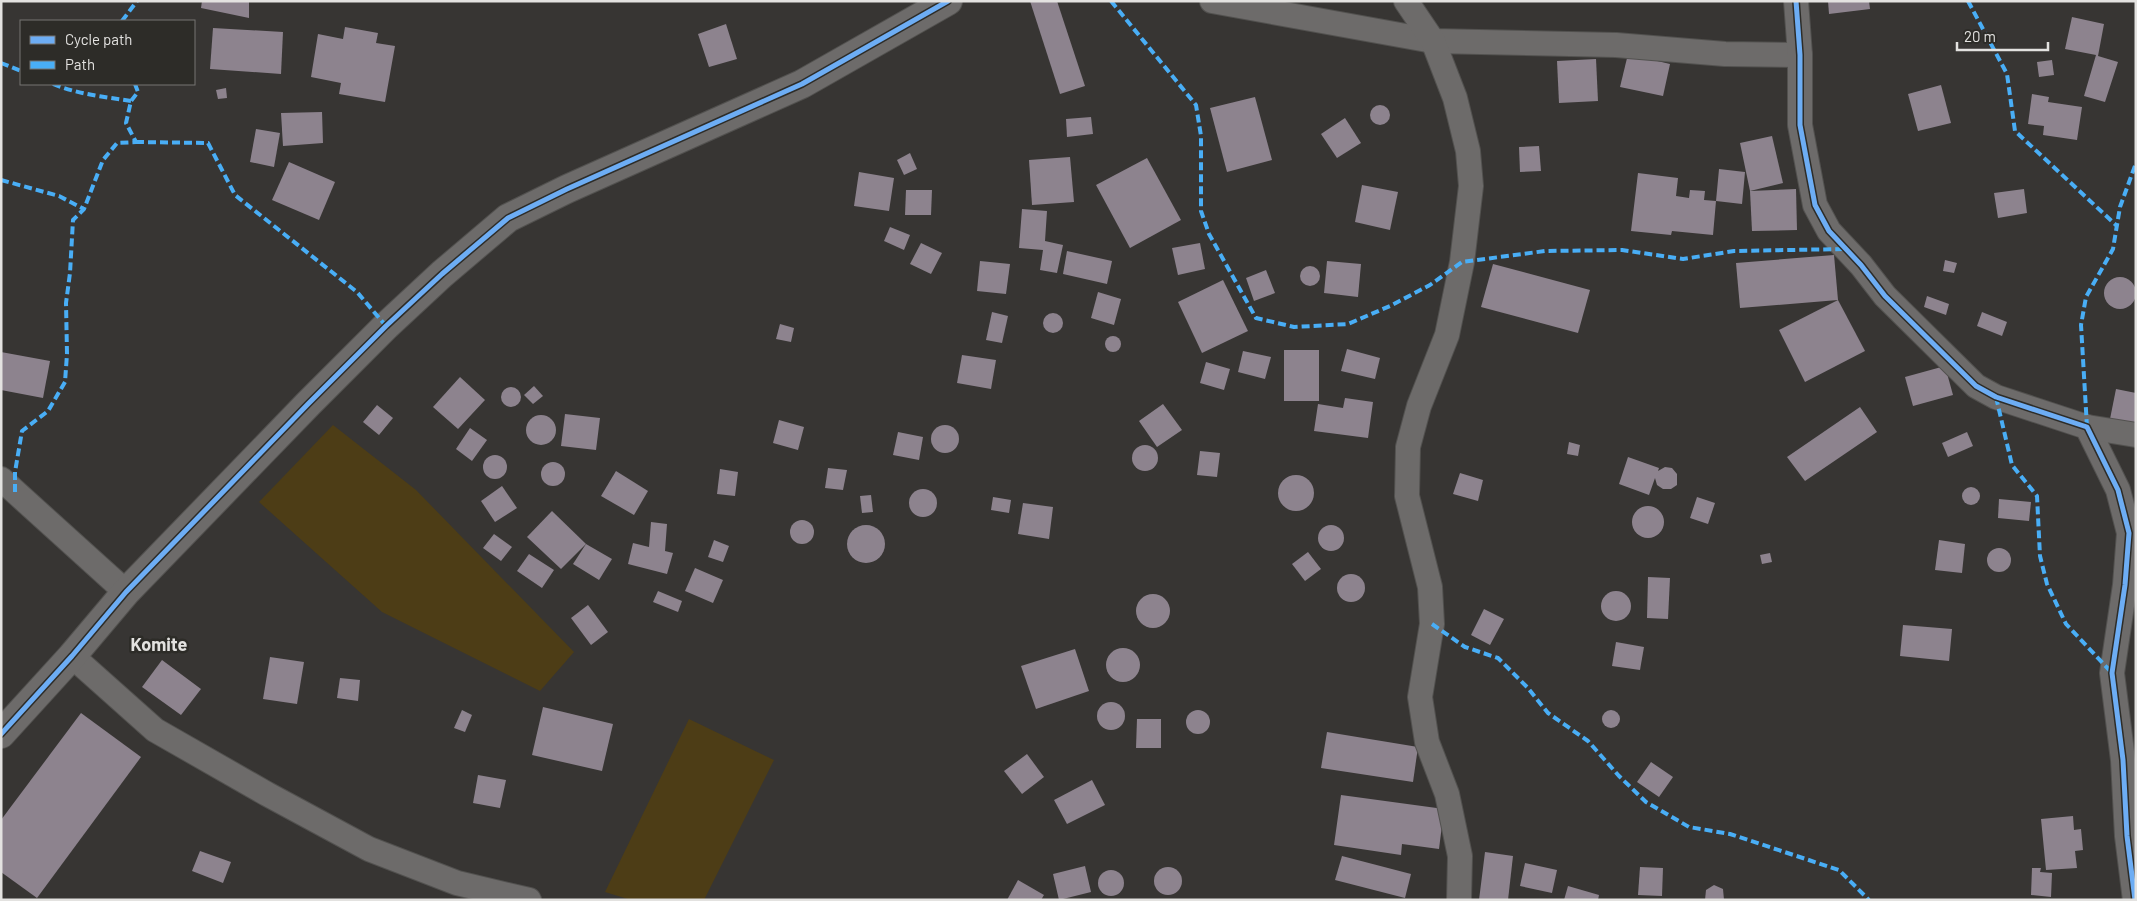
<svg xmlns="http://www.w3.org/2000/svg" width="2137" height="901" font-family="Barlow,sans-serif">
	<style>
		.green { fill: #4d3d16 }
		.building { fill: #8d838e }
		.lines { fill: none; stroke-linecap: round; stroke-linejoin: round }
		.minor-casing { stroke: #52514f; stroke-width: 26 }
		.tertiary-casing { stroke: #52514f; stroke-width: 30 }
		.minor { stroke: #6d6b6a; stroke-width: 24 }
		.tertiary { stroke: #6d6b6a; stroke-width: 28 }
		.quiet { stroke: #49aef6; stroke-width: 4; stroke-dasharray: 8 4; stroke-linecap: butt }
		.cycleway-casing { stroke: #2d2c28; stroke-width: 8 }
		.cycleway { stroke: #6dadf4; stroke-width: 5 }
		.labels { text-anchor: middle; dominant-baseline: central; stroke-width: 5; stroke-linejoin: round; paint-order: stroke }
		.quarter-label { font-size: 18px; font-weight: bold; fill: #e3e2e0; stroke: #2d2c28 }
	</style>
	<rect width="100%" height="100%" fill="#373533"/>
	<!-- green -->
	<g class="green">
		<path d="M333 425 416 490 574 652 540 691 382 612 259 502Z"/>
		<path d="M689 719 774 760 704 900H631L605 892Z"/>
	</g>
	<!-- building -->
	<g class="building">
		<path d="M202 1H249V18L201 8Z"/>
		<path d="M1030 1H1057L1085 86 1060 94Z"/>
		<path d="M1828 1H1869L1870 9 1829 14Z"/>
		<path d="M2072 17 2104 24 2098 56 2118 62 2105 102 2084 96 2096 55 2065 49Z"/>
		<path d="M726 24 737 59 709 67 698 34Z"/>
		<path d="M345 27 378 33 376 43 395 46 385 102 339 94 341 83 311 77 318 34 343 39Z"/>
		<path d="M213 28 283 32 281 74 210 69Z"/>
		<path d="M1628 54 1670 64 1663 96 1620 87Z"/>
		<path d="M1596 59 1598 101 1559 103 1557 61Z"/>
		<path d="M2052 60 2054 75 2039 77 2037 62Z"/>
		<path d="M1941 85 1951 123 1918 131 1908 94Z"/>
		<path d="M226 88 227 98 218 99 216 90Z"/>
		<path d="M2032 94 2049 97 2048 102 2082 107 2077 140 2043 135 2044 126 2028 124Z"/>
		<path d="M1255 97 1272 160 1227 172 1210 108Z"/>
		<circle cx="1380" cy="115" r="10"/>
		<path d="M322 112 323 143 283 146 281 113Z"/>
		<path d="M1091 117 1093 134 1067 137 1066 119Z"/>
		<path d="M1345 118 1361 143 1337 158 1321 134Z"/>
		<path d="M256 129 280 133 274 167 250 162Z"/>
		<path d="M1772 136 1783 183 1750 191 1740 143Z"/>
		<path d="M1539 146 1541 171 1520 172 1519 147Z"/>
		<path d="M910 153 917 169 904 175 897 160Z"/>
		<path d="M1070 157 1074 202 1032 205 1029 160Z"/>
		<path d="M1147 158 1181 220 1130 248 1096 185Z"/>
		<path d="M289 162 335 182 319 220 272 200Z"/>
		<path d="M1719 169 1745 172 1742 204 1716 201Z"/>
		<path d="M859 172 894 178 889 211 854 206Z"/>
		<path d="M1638 173 1678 178 1676 196 1689 198 1690 190 1705 191 1704 200 1716 201 1713 235 1672 231 1671 235 1631 231Z"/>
		<path d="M1362 185 1398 192 1390 230 1355 222Z"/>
		<path d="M1796 189 1797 230 1752 231 1750 191Z"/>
		<path d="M2024 189 2027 213 1998 218 1994 193Z"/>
		<path d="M906 190H932L931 215H905Z"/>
		<path d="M1022 209 1047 211 1045 241 1063 245 1057 273 1040 270 1043 250 1019 248Z"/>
		<path d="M890 227 910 235 904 250 884 241Z"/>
		<path d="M921 243 942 253 931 274 910 264Z"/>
		<path d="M1200 243 1205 269 1178 275 1172 248Z"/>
		<path d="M1067 251 1112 261 1107 284 1063 274Z"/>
		<path d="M1834 255 1838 300 1740 308 1736 263Z"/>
		<path d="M1945 260 1957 263 1954 273 1943 271Z"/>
		<path d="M980 261 1010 264 1006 294 977 291Z"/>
		<path d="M1327 261 1361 264 1358 297 1324 293Z"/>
		<path d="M1493 264 1590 290 1578 333 1481 307Z"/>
		<circle cx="1310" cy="276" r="10"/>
		<path d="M1266 270 1275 293 1254 301 1246 278Z"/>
		<circle cx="2120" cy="293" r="16"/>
		<path d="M1223 280 1248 331 1202 353 1178 302Z"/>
		<path d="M1098 292 1121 299 1114 325 1091 318Z"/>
		<path d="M1927 296 1949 304 1946 315 1924 307Z"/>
		<path d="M1838 300 1865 351 1805 382 1779 330Z"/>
		<path d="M992 312 1008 316 1002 343 986 340Z"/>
		<path d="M1982 312 2007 322 2002 336 1977 326Z"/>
		<circle cx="1053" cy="323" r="10"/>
		<path d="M780 324 794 328 791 342 776 339Z"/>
		<circle cx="1113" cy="344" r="8"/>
		<path d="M1347 349 1380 358 1375 379 1341 371Z"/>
		<rect x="1284" y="350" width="35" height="51"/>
		<path d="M1243 351 1271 357 1265 379 1238 372Z"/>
		<path d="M1 352 50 361 43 398 1 390Z"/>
		<path d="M962 355 996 360 991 389 957 383Z"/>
		<path d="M1206 362 1230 369 1224 390 1200 383Z"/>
		<path d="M1945 366 1953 395 1913 406 1905 377Z"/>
		<path d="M460 377 485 400 458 429 433 407Z"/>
		<path d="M534 386 543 396 533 404 524 395Z"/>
		<circle cx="511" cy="397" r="10"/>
		<path d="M2116 389 2136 393V424L2110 419Z"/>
		<path d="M1345 398 1373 402 1368 438 1314 431 1318 404 1343 408Z"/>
		<path d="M1163 404 1182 430 1157 447 1139 421Z"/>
		<path d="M377 405 393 418 379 435 363 422Z"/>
		<path d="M1860 407 1877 432 1805 481 1787 457Z"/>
		<path d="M565 414 600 418 596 450 561 446Z"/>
		<circle cx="541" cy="430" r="15"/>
		<path d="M779 420 804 427 798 450 773 443Z"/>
		<circle cx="945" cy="439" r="14"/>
		<path d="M470 428 487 440 472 461 456 449Z"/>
		<path d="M898 432 923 437 919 460 893 455Z"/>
		<path d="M1967 432 1973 446 1948 457 1942 443Z"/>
		<path d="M1569 442 1580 445 1578 456 1567 454Z"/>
		<circle cx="1145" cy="458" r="13"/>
		<path d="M1200 451 1220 453 1217 477 1197 475Z"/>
		<circle cx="495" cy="467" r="12"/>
		<path d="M1628 457 1659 468 1658 471 1665 467 1672 468 1677 474V485L1671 489H1663L1657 485 1655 478 1649 495 1619 484Z"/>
		<circle cx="553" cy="474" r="12"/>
		<path d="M828 468 847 470 843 490 825 488Z"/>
		<path d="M720 469 738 472 735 496 717 494Z"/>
		<path d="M616 471 648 491 634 515 601 496Z"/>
		<path d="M1460 473 1483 480 1478 501 1453 494Z"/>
		<circle cx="1296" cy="493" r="18"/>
		<path d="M502 486 517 508 495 522 481 501Z"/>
		<circle cx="1971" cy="496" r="9"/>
		<circle cx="923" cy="503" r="14"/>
		<path d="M871 495 873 512 862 513 860 496Z"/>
		<path d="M993 497 1011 500 1009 513 991 510Z"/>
		<path d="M1697 497 1715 503 1708 524 1690 518Z"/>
		<path d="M1999 499 2031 502 2029 521 1998 518Z"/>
		<path d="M1023 503 1053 507 1049 539 1018 534Z"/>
		<circle cx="1648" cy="522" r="16"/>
		<path d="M552 511 586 544 561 569 527 537Z"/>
		<circle cx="802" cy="532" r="12"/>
		<path d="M651 522 667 524 665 551 673 553 667 574 628 564 633 543 649 547Z"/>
		<circle cx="1331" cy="538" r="13"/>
		<circle cx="866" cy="544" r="19"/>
		<path d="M494 534 512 547 501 561 483 548Z"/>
		<path d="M714 540 729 546 723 562 708 557Z"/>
		<path d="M1939 540 1965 544 1962 573 1935 570Z"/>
		<path d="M586 544 612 559 599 580 573 564Z"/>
		<circle cx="1999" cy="560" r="12"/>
		<path d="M1308 552 1321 569 1305 581 1292 564Z"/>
		<path d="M1770 553 1772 562 1762 564 1760 555Z"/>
		<path d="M529 554 554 570 542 588 517 571Z"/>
		<path d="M695 568 723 580 713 603 685 591Z"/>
		<circle cx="1351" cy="588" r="14"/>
		<path d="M1648 577 1670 578 1668 619 1647 618Z"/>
		<path d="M658 591 682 601 678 612 653 602Z"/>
		<circle cx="1616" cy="606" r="15"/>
		<circle cx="1153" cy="611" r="17"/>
		<path d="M588 605 608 632 591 645 571 618Z"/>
		<path d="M1484 609 1504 619 1490 645 1471 635Z"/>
		<path d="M1903 625 1952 629 1949 661 1900 656Z"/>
		<path d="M1616 642 1644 647 1640 670 1612 666Z"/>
		<circle cx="1123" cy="665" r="17"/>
		<path d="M1075 649 1089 691 1036 709 1021 666Z"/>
		<path d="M270 657 304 662 297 704 263 699Z"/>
		<path d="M162 660 201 689 181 715 142 687Z"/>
		<path d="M340 678 360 680 358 701 337 698Z"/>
		<circle cx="1111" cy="716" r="14"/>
		<path d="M543 707 613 724 602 771 532 755Z"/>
		<circle cx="1611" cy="719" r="9"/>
		<path d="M462 710 472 715 465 732 454 728Z"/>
		<circle cx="1198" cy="722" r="12"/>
		<path d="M81 713 141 757 37 898 1 872V820Z"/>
		<path d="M1137 719H1161V748H1136Z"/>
		<path d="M1327 732 1418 747 1413 782 1321 768Z"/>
		<path d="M1027 754 1044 777 1022 794 1004 771Z"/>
		<path d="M1651 762 1673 777 1659 797 1637 782Z"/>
		<path d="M478 775 506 780 500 808 473 803Z"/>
		<path d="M1092 780 1105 805 1067 824 1054 800Z"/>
		<path d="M1341 795 1444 809 1439 849 1402 844 1401 855 1334 845Z"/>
		<path d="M2073 816 2074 830 2081 829 2083 850 2075 851 2077 868 2046 870 2041 819Z"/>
		<path d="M200 851 231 862 223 883 192 871Z"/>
		<path d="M1485 852 1513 856 1508 900H1479Z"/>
		<path d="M1342 856 1411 874 1405 898 1335 880Z"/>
		<path d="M1525 863 1557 870 1552 893 1520 886Z"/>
		<path d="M1085 866 1091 892 1059 900 1053 874Z"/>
		<circle cx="1168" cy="881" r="14"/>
		<path d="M1640 867 1663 868 1662 896 1638 895Z"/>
		<path d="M2032 868H2041L2040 872 2052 873 2051 897 2031 895Z"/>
		<circle cx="1111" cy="883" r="13"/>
		<path d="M1018 880 1044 895 1041 900H1007Z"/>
		<path d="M1714 885 1723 889 1724 900H1705L1706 890Z"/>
		<path d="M1568 886 1599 895 1598 900H1564Z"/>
	</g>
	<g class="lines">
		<defs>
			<g id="minor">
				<path d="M1212 1 1433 41 1616 45 1725 54 1800 55"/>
				<path d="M1406 1 1433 41 1455 98 1468 151 1471 186 1462 262 1447 335 1419 406 1408 447 1407 496 1430 587 1432 624 1420 697 1427 742 1447 794 1460 856 1459 900"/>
				<path d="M1796 1 1800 55V125L1815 205 1829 231 1861 265 1885 296 1976 386 1996 397 2087 427 2118 490 2129 533 2125 585 2112 673 2123 760 2127 836 2135 900"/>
				<path d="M2087 427 2136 435"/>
				<path d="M1 479 126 592"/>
				<path d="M72 656 155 730 267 794 369 849 457 883 529 900"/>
			</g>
			<path id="tertiary" d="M1 734 72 656 126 592 308 404 386 326 442 274 508 218 567 189 802 84 948 1"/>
		</defs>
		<!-- minor casing -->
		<use href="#minor" class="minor-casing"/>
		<!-- tertiary casing -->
		<use href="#tertiary" class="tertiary-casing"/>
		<!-- minor -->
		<use href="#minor" class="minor"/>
		<!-- tertiary -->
		<use href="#tertiary" class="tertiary"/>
		<!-- quiet -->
		<g class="quiet">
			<path d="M1111 1 1196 105 1201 136V211L1209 234 1256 318 1294 327 1348 324 1390 306 1430 285 1462 262 1545 251 1622 250 1683 259 1734 251 1845 249"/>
			<path d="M1968 1 2007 74 2015 131 2117 226"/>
			<path d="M122 21 137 1"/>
			<path d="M1 63 21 71"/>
			<path d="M53 84C77 94 105 97 131 101"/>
			<path d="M136 142 208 143 235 195 357 292 386 326"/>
			<path d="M1 180 59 196 84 209"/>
			<path d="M1996 397 2012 465 2037 496 2040 556 2047 584 2066 624 2112 673"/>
			<path d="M2087 427 2081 325 2086 297 2113 249 2120 207 2136 163"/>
			<path d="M15 492V472L22 431 48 411 65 382 67 354 66 303 70 273 73 220 84 209 103 160 117 143 136 142 126 123 131 101 138 92 135 84"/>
			<path d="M1432 624 1465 647 1498 658 1527 687 1548 713 1588 741 1619 776 1646 802 1689 827 1730 834 1839 870 1869 900"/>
		</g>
		<defs>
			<g id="cycleway">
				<path d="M1796 1 1800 55V125L1815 205 1829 231 1861 265 1885 296 1976 386 1996 397 2087 427 2118 490 2129 533 2125 585 2112 673 2123 760 2127 836 2135 900"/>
				<path d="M1 734 72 656 126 592 308 404 386 326 442 274 508 218 567 189 802 84 948 1"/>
			</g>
		</defs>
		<!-- cycleway casing -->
		<use href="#cycleway" class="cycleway-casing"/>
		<!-- cycleway -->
		<use href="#cycleway" class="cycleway"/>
	</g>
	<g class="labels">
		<!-- quarter labels -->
		<g class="quarter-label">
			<text x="159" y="644">Komite</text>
		</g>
	</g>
	<!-- border -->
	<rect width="2137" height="901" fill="none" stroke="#e3e2e0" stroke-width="5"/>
	<!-- legend -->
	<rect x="20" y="20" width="175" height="65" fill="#2d2c28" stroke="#767572"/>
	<rect x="30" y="36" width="25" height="8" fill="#6dadf4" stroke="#767572"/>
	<text x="65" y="45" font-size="15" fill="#e3e2e0">Cycle path</text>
	<rect x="30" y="61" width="25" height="8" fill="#49aef6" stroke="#767572"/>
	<text x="65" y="70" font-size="15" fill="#e3e2e0">Path</text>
	<!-- scale -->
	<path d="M1957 42v8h91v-8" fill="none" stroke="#e3e2e0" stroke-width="2.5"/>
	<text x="1964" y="42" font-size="15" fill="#e3e2e0" stroke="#2d2c28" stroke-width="4" paint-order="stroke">20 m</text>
</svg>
